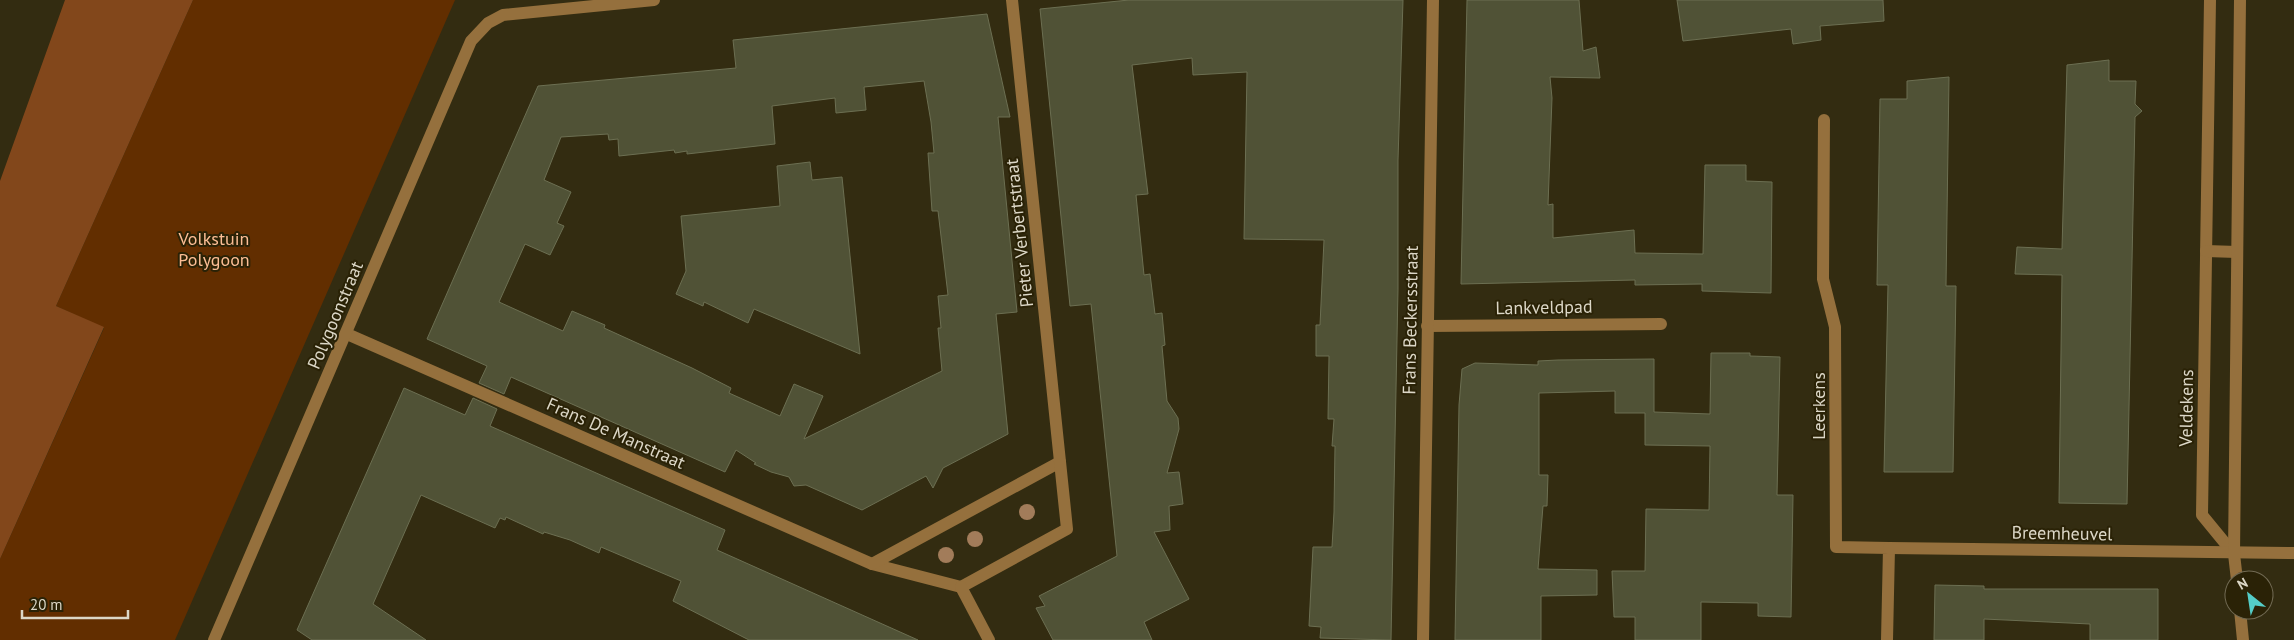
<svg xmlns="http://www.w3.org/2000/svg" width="2294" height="640" font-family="'PT Sans',sans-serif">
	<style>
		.green { fill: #622e00 }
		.forest { fill: #82471b }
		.building { fill: #505236; stroke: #6c6f52; fill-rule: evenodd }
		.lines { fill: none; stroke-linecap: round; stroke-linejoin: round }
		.minor { stroke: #95703d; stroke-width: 12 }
		.tree { fill: #a27c5a }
		.labels { text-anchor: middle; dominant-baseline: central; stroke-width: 4; stroke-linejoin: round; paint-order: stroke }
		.street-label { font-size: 18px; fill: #dcd7c7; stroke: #2a2206 }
		.park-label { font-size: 18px; fill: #fdbe95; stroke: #2a2206 }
	</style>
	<rect width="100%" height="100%" fill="#332c11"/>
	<!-- green -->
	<path class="green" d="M193 0H455L175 640H0V559L104 328 56 306Z"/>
	<!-- forest -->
	<path class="forest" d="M65 0H193L56 306 104 327 0 559V181Z"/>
	<!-- building -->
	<g class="building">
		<path d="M1129 0H1403L1398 160V289L1391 640 1320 638 1321 627 1309 626 1313 547H1332L1334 512 1335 446H1332L1334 419H1328L1329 356H1316V325H1320L1324 240 1244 239 1247 72 1193 75 1192 58 1132 65 1148 194 1136 195 1144 275 1150 274 1155 314 1162 313 1165 345 1162 346 1167 401 1178 418 1179 429 1167 473 1179 472 1183 504 1169 506 1170 530 1154 532 1189 599 1144 622 1152 640H1053L1036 608 1045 606 1039 596 1117 556 1091 304 1070 306 1040 9Z"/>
		<path d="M1467 0H1579L1583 51 1596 47 1600 78 1550 77 1552 98 1548 205 1553 204V238L1634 230 1635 253 1703 254 1705 165H1746V181L1772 182 1771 293 1702 291V284L1635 285V280L1461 284Z"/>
		<path d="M1677 0H1883L1884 21 1820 26 1821 40 1793 44 1791 29 1683 41Z"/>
		<path d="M987 14 1010 117H998L1017 312 996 314 1008 434 943 468 933 488 926 476 862 510 806 485 794 486 789 477 771 472 754 464 756 463 736 450 725 472 511 377 504 394 479 383 487 366 427 339 538 86 736 68 733 40ZM924 81 931 122 934 153H928L932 211H938L948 295 938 296 941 328H938L942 371 804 439 823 396 794 384 780 416 729 393 731 388 692 368 604 328 605 325 572 311 563 331 499 302 525 244 550 255 564 226 557 223 571 192 544 180 561 137 608 134 609 140 618 139 619 156 674 150 675 153 687 151V154L775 144 772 106 835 98 836 113 866 110 864 87Z"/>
		<path d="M2109 60V81H2136L2135 104 2142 111 2135 117 2127 504 2059 503 2062 275 2015 274 2017 247 2062 249 2067 65Z"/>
		<path d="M1949 77 1946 286H1956L1953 472H1884L1888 285H1877L1880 99H1907V81Z"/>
		<path d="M810 162 812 180 842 177 860 354 754 309 748 323 704 302 703 306 676 294 686 271 681 216 780 206 777 166Z"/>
		<path d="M1711 353H1750V356L1780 357 1777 495H1793L1791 617 1758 616V603L1701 602V640H1635V617H1614L1612 571H1645L1646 509 1709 510 1710 446 1645 445V413H1615V391L1539 393V475H1548L1547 506H1543L1538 569 1597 570V595L1541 596V640H1455L1459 405 1462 369 1475 363 1538 365V361L1558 360 1654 359V412L1710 414Z"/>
		<path d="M404 388 465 415 473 398 497 409 490 426 725 530 717 550 918 640H749L673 601 681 581 601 547 599 553 570 540 544 532 543 534 506 517 505 520 500 518 495 528 421 495 373 604 426 640H312L297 630Z"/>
		<path d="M1935 585 1984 586V589H2158V640H2090V624L1984 619V640H1934Z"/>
	</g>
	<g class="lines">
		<!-- minor -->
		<g class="minor">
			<path d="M2210 0 2202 515 2234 554"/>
			<path d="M1824 120 1823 279 1835 327 1836 547 1889 548 1887 640"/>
			<path d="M2206 251 2237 252"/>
			<path d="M1427 326 1661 324"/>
			<path d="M347 334 872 564 961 587"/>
			<path d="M1889 548 2294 553"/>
			<path d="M872 564 1060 462"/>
			<path d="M2237 580 2234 554 2240 0"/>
			<path d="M961 587 1067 529 1012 0"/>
			<path d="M961 587 989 640"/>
			<path d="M2240 610 2243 640"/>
			<path d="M214 640 471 41 488 23 503 15 654 0"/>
			<path d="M1423 640 1433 0"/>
		</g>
	</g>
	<!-- trees -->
	<g class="tree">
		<circle cx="1027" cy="512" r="8"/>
		<circle cx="975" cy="539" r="8"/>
		<circle cx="946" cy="555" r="8"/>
	</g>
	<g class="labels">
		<!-- street labels -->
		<g class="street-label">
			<text transform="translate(1019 233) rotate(-96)">Pieter Verbertstraat</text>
			<text transform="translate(1544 307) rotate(-1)">Lankveldpad</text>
			<text transform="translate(335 315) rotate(-67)">Polygoonstraat</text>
			<text transform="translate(1410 320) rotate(-89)">Frans Beckersstraat</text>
			<text transform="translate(1818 406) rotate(-90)">Leerkens</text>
			<text transform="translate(2186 408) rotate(-89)">Veldekens</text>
			<text transform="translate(616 433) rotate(24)">Frans De Manstraat</text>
			<text transform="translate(2062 533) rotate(1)">Breemheuvel</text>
		</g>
		<!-- park labels -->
		<g class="park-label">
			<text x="214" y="238">Volkstuin<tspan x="214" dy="21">Polygoon</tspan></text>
		</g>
	</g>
	<!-- north arrow -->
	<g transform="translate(2249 595) rotate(330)"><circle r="24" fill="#2a2206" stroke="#716a53"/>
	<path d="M0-4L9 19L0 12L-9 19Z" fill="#54cdc7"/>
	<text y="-8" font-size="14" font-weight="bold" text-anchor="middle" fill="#dcd7c7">N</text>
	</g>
	<!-- scale -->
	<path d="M22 610v8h106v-8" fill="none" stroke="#dcd7c7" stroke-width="2.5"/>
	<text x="30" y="610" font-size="15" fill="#dcd7c7" stroke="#2a2206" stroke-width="4" paint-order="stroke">20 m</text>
</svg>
